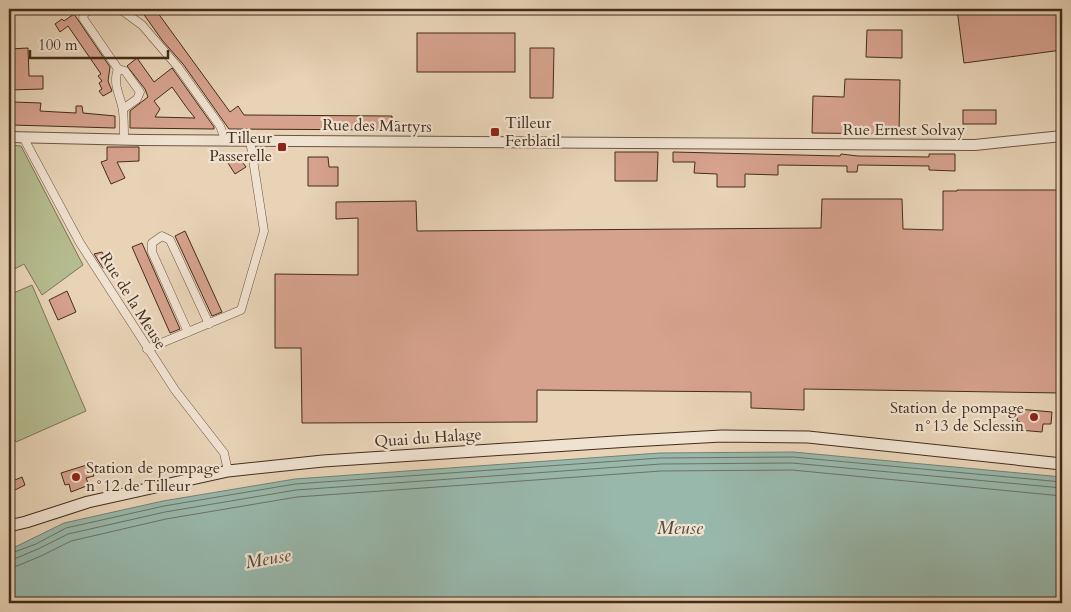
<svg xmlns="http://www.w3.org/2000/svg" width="1071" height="612" font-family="Cardo,serif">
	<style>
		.green { fill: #b5bc8f; stroke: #7c7455 }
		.water { fill: #98b8ac; stroke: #768072 }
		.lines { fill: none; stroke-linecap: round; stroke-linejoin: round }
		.shore { stroke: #6e7264; stroke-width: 1 }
		.building { fill: #d6a18d; stroke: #432d1b; fill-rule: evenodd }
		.minor-casing { stroke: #6c5642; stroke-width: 9 }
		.tertiary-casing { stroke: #6c5642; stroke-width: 12 }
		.secondary-casing { stroke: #432d1b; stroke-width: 13 }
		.minor { stroke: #f0e2d0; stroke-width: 8 }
		.tertiary { stroke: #f0e2d0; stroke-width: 10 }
		.secondary { stroke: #f0e2d0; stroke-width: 11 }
		.poi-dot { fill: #8f2418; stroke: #f0e2d0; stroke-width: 2 }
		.labels { text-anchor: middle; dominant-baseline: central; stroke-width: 4.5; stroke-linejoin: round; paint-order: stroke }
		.poi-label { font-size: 16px; fill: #432d1b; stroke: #f0e2d0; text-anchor: start }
		.street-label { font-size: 16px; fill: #432d1b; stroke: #f0e2d0 }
		.water-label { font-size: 18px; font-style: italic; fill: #544938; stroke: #f0e2d0 }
	</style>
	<rect width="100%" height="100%" fill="#e8d3b7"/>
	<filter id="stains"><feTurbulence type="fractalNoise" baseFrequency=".004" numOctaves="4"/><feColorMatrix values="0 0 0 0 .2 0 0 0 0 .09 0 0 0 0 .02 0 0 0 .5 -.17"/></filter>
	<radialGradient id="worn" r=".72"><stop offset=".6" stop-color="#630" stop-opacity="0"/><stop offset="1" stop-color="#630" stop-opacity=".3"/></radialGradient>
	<!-- green -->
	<g class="green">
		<path d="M9 145 21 146 83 265 42 295 24 264 9 272Z"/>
		<path d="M32 285 86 411 16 442 9 426V295Z"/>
	</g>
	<!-- water -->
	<path class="water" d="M793 452 1062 477V603H9V550L64 523 163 501 295 479 660 453Z"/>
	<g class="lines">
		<!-- shore -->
		<g class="shore">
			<path d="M9 554 36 544 66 528 164 506 295 484 660 458 793 457 1062 482"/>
			<path d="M9 560 14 559 38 549 68 534 165 512 296 490 661 464 792 463 1062 488"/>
			<path d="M9 568 17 566 41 556 71 541 166 519 297 497 661 471 792 470 1062 496"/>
		</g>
	</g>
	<!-- building -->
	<g class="building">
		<path d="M140 9H155L230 112 238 106 244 115 392 116V121L399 122V130L229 129 183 64 162 40Z"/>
		<path d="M957 9H1062V50L964 63Z"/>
		<path d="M74 14 110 67 108 81 112 91 103 96 99 91 102 89 99 83 102 81 98 76 101 74 68 26 60 32 55 24 62 19 64 21Z"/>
		<path d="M867 30H902V58L866 57Z"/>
		<rect x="417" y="33" width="98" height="39"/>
		<path d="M28 48 29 76H43V89L9 90V49Z"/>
		<path d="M530 48H554L553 98H530Z"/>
		<path d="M137 58 154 82 172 68 214 127V129L130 128V111L148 97 145 89 127 66ZM172 87 187 108 195 118 155 117 160 109 154 101Z"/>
		<path d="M845 79 900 80 899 134 812 133 813 96 844 97Z"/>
		<path d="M13 102 41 103 40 111 57 112 76 113V106H82L83 113 115 116V128L12 125Z"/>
		<rect x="963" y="110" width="33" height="14"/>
		<path d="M107 147H139V161L117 162 125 178 111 184 101 162 107 160Z"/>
		<path d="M615 152H658L657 181H615Z"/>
		<path d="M673 152 840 156 841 154 858 156 929 157V154H955V171L929 170V166L858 165 857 172H847V166L778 165V175L745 174V187H717V174L694 173 695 162H673Z"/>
		<path d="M238 156 246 167 235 174 228 163Z"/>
		<path d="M308 157H328L329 167H338V186H308Z"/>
		<path d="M957 190H1062V393L804 389V410L751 408V392L537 390V422L302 423 301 348H275V274L358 275V218L336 219V202L416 201 417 231 821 228 822 199H902L903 229 943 230V191H957Z"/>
		<path d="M185 231 222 312 212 316 175 236Z"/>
		<path d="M142 243 180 329 170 333 132 247Z"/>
		<path d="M102 252 110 264 103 268 94 254Z"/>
		<path d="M67 291 76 312 58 320 49 300Z"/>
		<path d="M1018 409 1052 412 1051 424H1043L1042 432 1019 430 1020 422 1017 421Z"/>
		<path d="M90 464 94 476 86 478 89 485 71 492 69 484 65 485 61 473Z"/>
		<path d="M9 467 15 480 22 477 25 485 9 493Z"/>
	</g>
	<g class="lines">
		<defs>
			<g id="minor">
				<path d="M91 9 84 14 83 18 118 69C112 85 121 96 123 111 124 120 124 130 124 139"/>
				<path d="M120 9 142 25 178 67 220 126 225 139"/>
				<path d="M118 69 125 71 140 92 137 99 123 109"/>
				<path d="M23 137 80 243 175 390 224 453 228 471"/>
				<path d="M188 332 152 252V243L162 236 170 240 209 324"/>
				<path d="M147 349 241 310 264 231 250 140"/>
			</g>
			<path id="tertiary" d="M9 137 141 140 975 145 1062 136"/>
			<path id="secondary" d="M9 526 26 522 88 502 228 471 323 461 630 441 722 436 808 437 1062 464"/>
		</defs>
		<!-- minor casing -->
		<use href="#minor" class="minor-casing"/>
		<!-- tertiary casing -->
		<use href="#tertiary" class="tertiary-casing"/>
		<!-- secondary casing -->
		<use href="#secondary" class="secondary-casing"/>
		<!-- minor -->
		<use href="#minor" class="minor"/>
		<!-- tertiary -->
		<use href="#tertiary" class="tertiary"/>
		<!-- secondary -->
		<use href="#secondary" class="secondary"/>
	</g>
	<!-- markers -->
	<g class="poi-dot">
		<rect x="490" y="127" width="10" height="10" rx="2.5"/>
		<rect x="277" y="142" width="10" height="10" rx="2.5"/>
		<circle cx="1034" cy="417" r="5"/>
		<circle cx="76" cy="477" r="5"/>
	</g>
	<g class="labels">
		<!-- poi labels -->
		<g class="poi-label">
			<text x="505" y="123">Tilleur<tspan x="505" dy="18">Ferblatil</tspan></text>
			<text x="272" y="138" text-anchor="end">Tilleur<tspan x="272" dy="18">Passerelle</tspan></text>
			<text x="1024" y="408" text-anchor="end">Station de pompage<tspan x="1024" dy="18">n°13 de Sclessin</tspan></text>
			<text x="86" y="468">Station de pompage<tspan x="86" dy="18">n°12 de Tilleur</tspan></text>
		</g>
		<!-- street labels -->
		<g class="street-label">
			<text transform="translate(377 126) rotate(1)">Rue des Martyrs</text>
			<text x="904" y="130">Rue Ernest Solvay</text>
			<text transform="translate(133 301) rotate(58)">Rue de la Meuse</text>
			<text transform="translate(428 438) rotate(-4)">Quai du Halage</text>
		</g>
		<!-- water labels -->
		<g class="water-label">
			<text x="680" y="528">Meuse</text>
			<text transform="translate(268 559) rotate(-10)">Meuse</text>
		</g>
	</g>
	<!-- margin -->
	<rect width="1071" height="612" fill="none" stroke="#e8d3b7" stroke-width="30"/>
	<rect x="10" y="10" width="1051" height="592" fill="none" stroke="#432d1b" stroke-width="2.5"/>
	<rect x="15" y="15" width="1041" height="582" fill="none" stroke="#432d1b"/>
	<!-- scale -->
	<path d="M30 50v8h138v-8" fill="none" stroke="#432d1b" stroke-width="2.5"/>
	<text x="38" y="50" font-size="15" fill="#432d1b" stroke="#f0e2d0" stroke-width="4" paint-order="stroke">100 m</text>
	<rect width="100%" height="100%" filter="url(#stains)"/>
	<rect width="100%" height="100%" fill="url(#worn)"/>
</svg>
